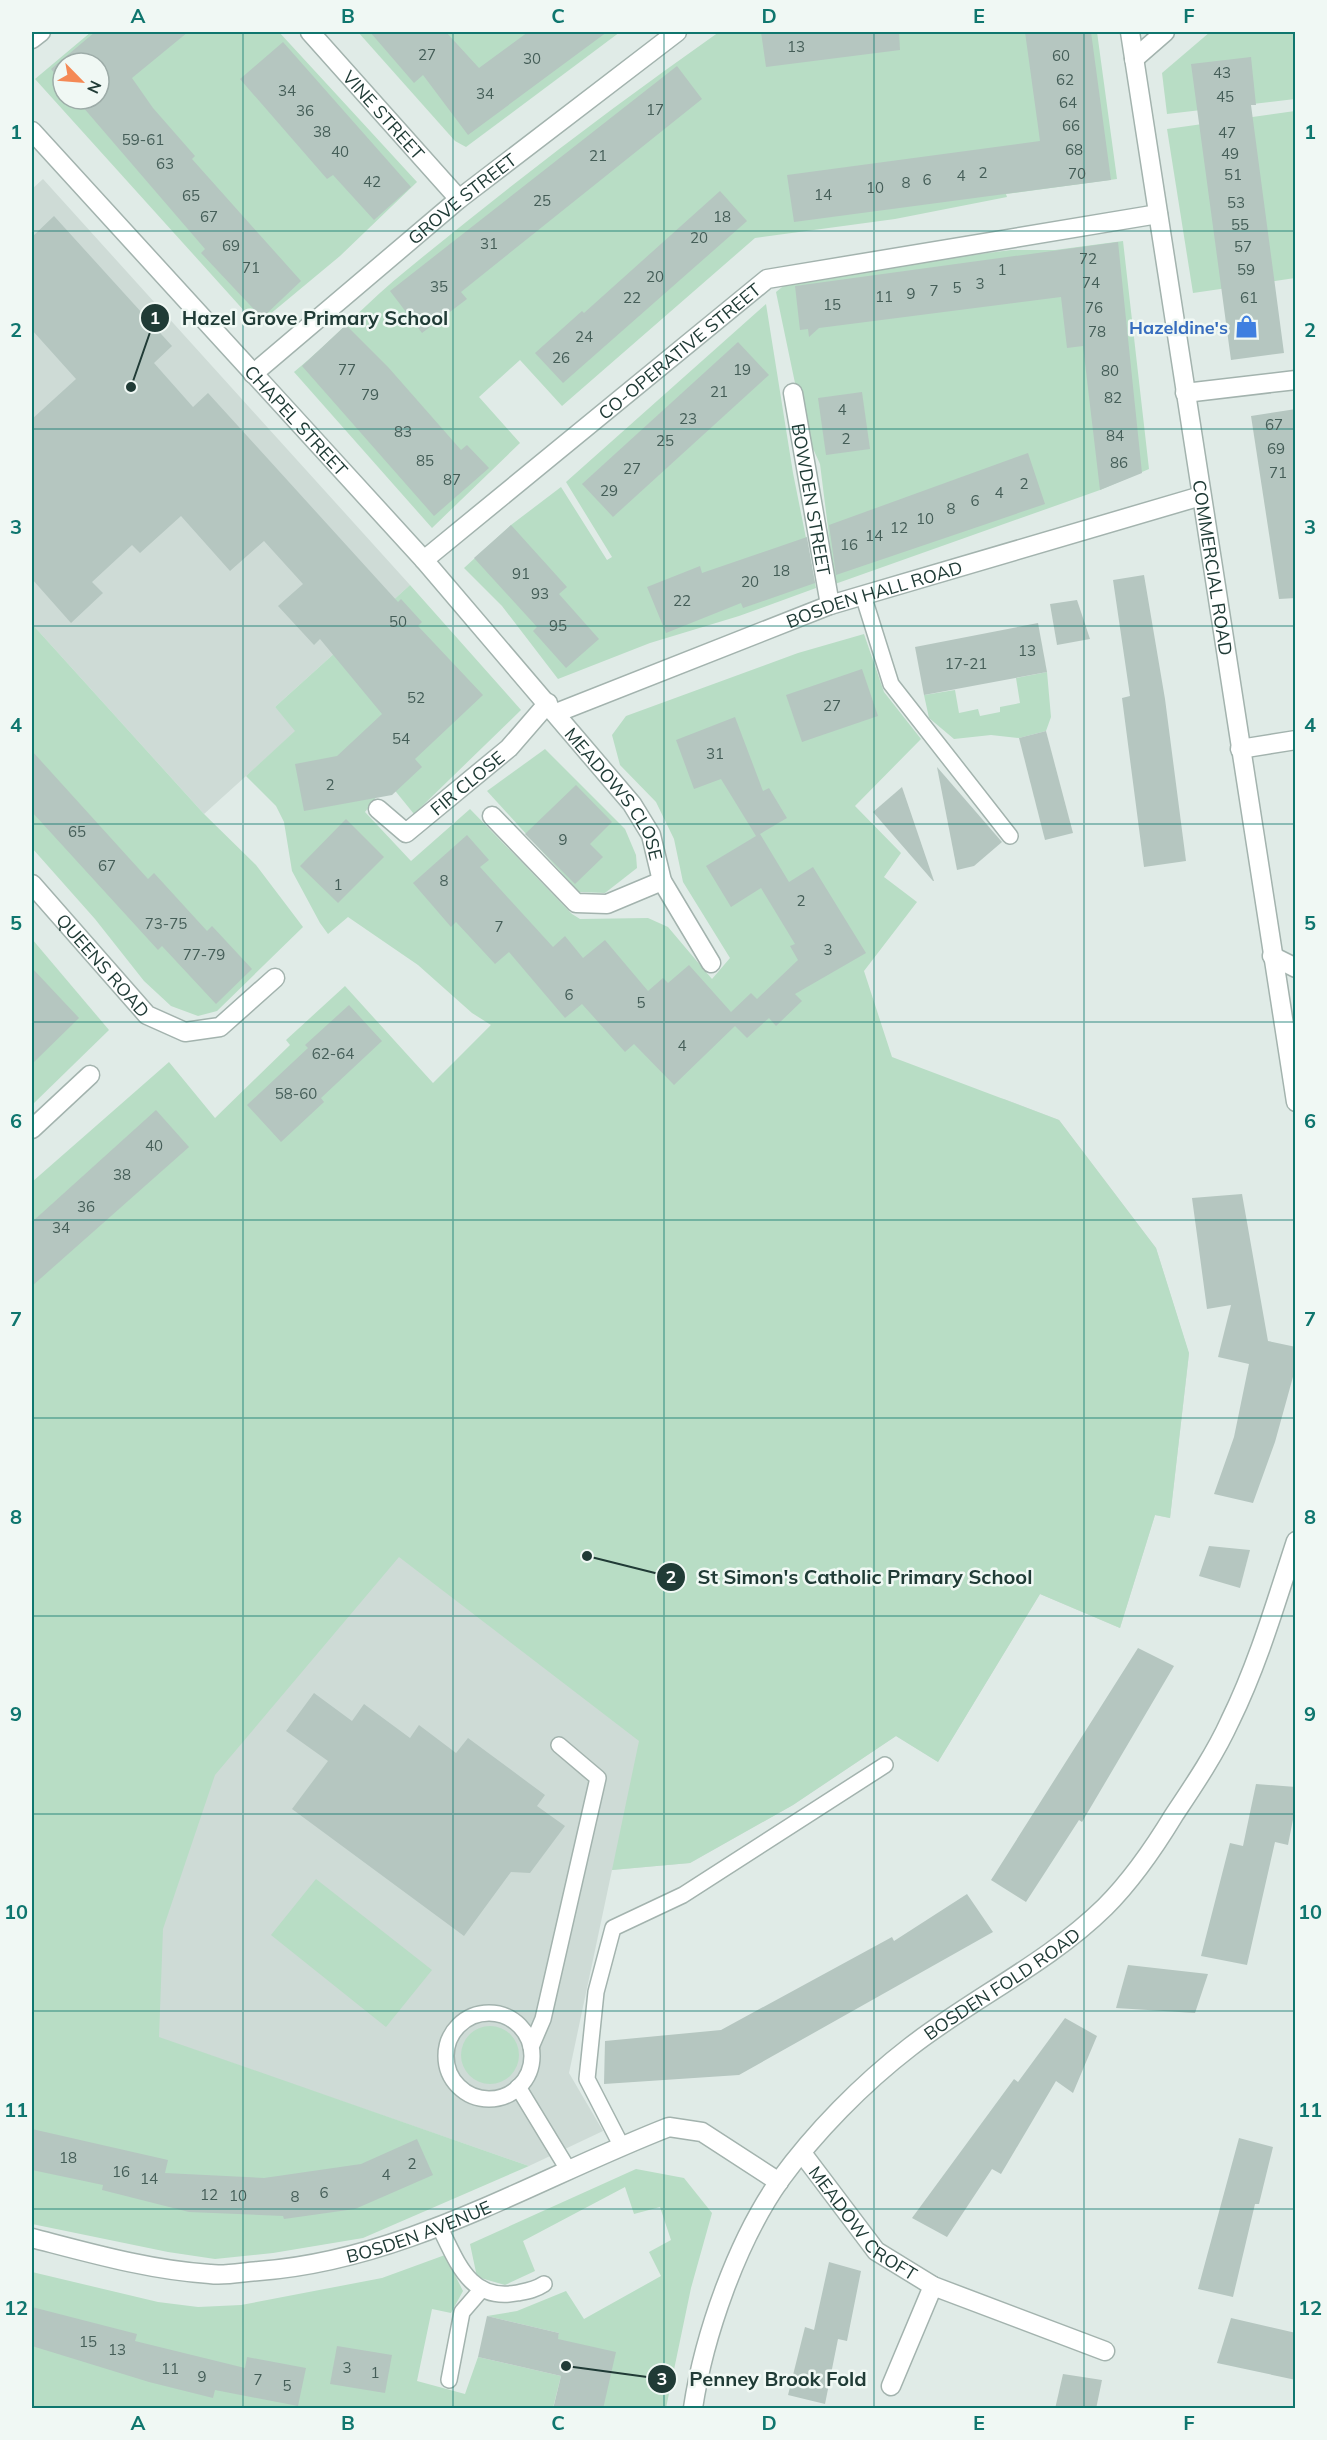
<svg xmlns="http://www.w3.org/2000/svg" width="1327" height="2440" font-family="Mulish,sans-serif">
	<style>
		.built { fill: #cedbd6 }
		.green { fill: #b8ddc5; fill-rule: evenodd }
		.building { fill: #b5c6c0 }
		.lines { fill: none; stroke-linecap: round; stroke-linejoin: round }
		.lane-casing { stroke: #a3b3ae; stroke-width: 18 }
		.street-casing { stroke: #a3b3ae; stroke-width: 21 }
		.lane { stroke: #fff; stroke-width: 15 }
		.street { stroke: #fff; stroke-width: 18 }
		.grid { fill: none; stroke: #0f766e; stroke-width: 1.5; stroke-opacity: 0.55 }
		.labels { text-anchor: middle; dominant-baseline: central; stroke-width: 5; stroke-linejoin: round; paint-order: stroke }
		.number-label { font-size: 15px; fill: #455e58 }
		.street-label { font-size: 18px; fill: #203b36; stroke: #f0f8f4 }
		.shop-label { font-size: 18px; font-weight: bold; fill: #366cbe; stroke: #f0f8f4; text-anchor: end }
		.leader { fill: none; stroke: #203b36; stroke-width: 2 }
		.callout-dot { fill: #203b36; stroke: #f0f8f4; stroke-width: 2 }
		.mark-label { font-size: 18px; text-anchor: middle; font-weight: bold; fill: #fff }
		.callout-label { font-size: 20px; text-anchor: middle; font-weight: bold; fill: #203b36; stroke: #f0f8f4; stroke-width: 5; stroke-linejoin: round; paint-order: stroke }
		.neatline { fill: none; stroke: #0f766e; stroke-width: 2 }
		.grid-label { font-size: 20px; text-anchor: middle; font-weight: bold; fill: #0f766e }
	</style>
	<rect width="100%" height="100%" fill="#e0ebe7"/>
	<!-- built -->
	<g class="built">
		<path d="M43 179 410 585 275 707 296 731 204 814 32 624V189Z"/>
		<path d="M491 1025 1004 1099 1059 1120 1156 1248 1189 1354 1170 1518 1155 1515 1120 1628 1040 1594 938 1762 896 1736 793 1805 690 1863 612 1870 569 2073 603 2131 529 2166 128 2027 32 1434 433 1084Z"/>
	</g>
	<!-- green -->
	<g class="green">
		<path d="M91 32H279L417 182 340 256 257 325 35 79ZM63 63H99V99H63Z"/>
		<path d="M358 32H620L466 147 455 141Z"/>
		<path d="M719 32H1097L1117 179 1006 194 1007 197 895 219 755 238 562 406 520 360 479 397 520 443 432 528 294 372C333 340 368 301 408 269 509 186 612 107 719 32Z"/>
		<path d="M1210 32H1292L1295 35V99L1167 114 1162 73Z"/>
		<path d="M1295 111V278L1193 293 1167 129Z"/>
		<path d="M1123 241 1149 469 1100 490 835 584 820 464 805 431 776 292 787 283 941 259 1011 250H1055Z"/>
		<path d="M766 304 793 473 816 588 739 616 650 643 558 679 502 606 464 568 511 525 561 487 607 560 612 557 566 482Z"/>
		<path d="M410 585 521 710 414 814 388 782 365 812 411 861 470 809 572 914 580 919 648 918 668 927 712 979 730 958 683 882 674 839 656 802 620 765 612 735 626 716 798 653 864 634 884 692 921 739 855 806 901 853 884 877 917 902 864 971 892 1057 1059 1120 1156 1248 1189 1353 1170 1518 1155 1515 1120 1628 1040 1594 938 1762 896 1736 793 1805 690 1863 612 1870 639 1741 399 1557 215 1775 163 1929 159 2037 529 2166 363 2238 273 2253 215 2259 168 2252 32 2224V1182L169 1062 215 1118 290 1045 286 1040 345 986 433 1083 491 1025 472 1013 418 965 348 917 328 934 320 923 292 871 284 822 276 806 246 776 295 731 275 707Z"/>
		<path d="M32 624 204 814 256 865 303 927 217 1011 198 1016 171 1006 144 981 95 919 32 848Z"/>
		<path d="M1047 672 1051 717 1046 731 1019 738 991 735 954 739 929 718 924 695 955 690 959 713 978 709 980 716 1000 712V707L1020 703 1016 678Z"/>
		<path d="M545 749 625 829 636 855 637 868 605 893 579 892 487 791Z"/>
		<path d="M32 939 109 1030 32 1105Z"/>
		<path d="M316 1879 432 1970 386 2027 271 1935Z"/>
		<circle cx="490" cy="2055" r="29"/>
		<path d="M636 2169 684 2178 712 2213 691 2288 666 2408H603L554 2353 559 2333 487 2316 517 2311 566 2291 584 2319 661 2276 649 2252 671 2240 660 2207 634 2214 625 2187 523 2241 535 2271 505 2285 477 2277 470 2244Z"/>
		<path d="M445 2255 463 2291 451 2313 432 2309 417 2381 465 2394 478 2357 561 2376 553 2408H32V2272L158 2302 198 2307 241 2305 382 2278Z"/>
	</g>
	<!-- building -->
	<g class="building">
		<path d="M95 32H188L132 78 153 108 195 156 192 159 301 281 262 318 201 253 205 249 76 99H99V63H63V84L51 69Z"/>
		<path d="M370 32H446L479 68 528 32H607L468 135 423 75 414 83Z"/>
		<path d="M761 32H899L900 50 766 67Z"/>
		<path d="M1025 32H1091L1111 180 794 222 787 175 1040 141Z"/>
		<path d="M283 42 411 187 374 220 333 175 327 179 240 79Z"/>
		<path d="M1251 57 1256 105H1251L1284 353 1231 360 1191 64Z"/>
		<path d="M677 66 702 99 461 292 467 299 422 333 390 291Z"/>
		<path d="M720 191 747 221 563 383 535 353 582 311 584 313Z"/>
		<path d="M54 216 172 346 154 363 193 407 208 393 398 602 401 599 422 622 418 626 483 695 415 759 422 767 392 795 304 811 295 764 337 756 382 714 320 639 314 645 278 606 303 584 264 541 230 571 181 516 140 553 132 545 92 582 103 593 71 623 32 579V419L76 379 32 330V237Z"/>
		<path d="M1118 242 1142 473 1100 490 1083 346 1067 348 1061 297 819 328 809 337 808 329 800 330 795 286Z"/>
		<path d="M346 325 388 367 461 450 467 445 489 468 434 516 302 366Z"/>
		<path d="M738 342 769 375 613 517 582 484Z"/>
		<path d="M862 392 870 449 826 455 818 398Z"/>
		<path d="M1296 409V598L1279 599 1251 416Z"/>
		<path d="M1028 453 1045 504 836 575 829 525Z"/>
		<path d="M511 525 567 587 559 594 599 639 566 668 533 631 537 627 474 558Z"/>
		<path d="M807 537 815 583 743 608 741 603 666 633 647 587 700 566 702 573Z"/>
		<path d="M1144 575 1165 699 1186 861 1144 867 1122 698 1130 696 1113 580Z"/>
		<path d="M1077 600 1090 639 1057 645 1050 604Z"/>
		<path d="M1038 623 1047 672 924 695 915 647Z"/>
		<path d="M862 669 878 716 802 742 786 695Z"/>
		<path d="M735 717 763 791 769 788 787 818 760 834 789 882 813 867 866 953 795 994 802 1001 776 1026 769 1018 747 1038 735 1026 674 1085 634 1044 625 1052 582 1004 565 1018 509 952 495 964 456 922 451 927 413 883 467 835 489 860 480 867 553 947 565 936 583 958 605 940 648 991 663 978 668 983 689 965 731 1012 751 993 757 999 798 960 790 946 795 944 761 888 731 907 706 866 756 836 721 779 694 789 676 740Z"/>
		<path d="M1046 731 1073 833 1045 840 1019 738Z"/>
		<path d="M32 751 148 879 154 873 207 931 212 926 252 969 216 1004 162 946 158 950 32 812Z"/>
		<path d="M937 767 1002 842 974 866 957 870Z"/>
		<path d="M576 785 612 822 590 844 603 857 575 884 525 834Z"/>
		<path d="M902 787 934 881H933L873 812Z"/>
		<path d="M346 819 384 857 338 903 300 866Z"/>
		<path d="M32 968 79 1018 32 1064Z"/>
		<path d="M349 1005 382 1041 321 1098 324 1102 281 1142 247 1105 308 1048 305 1045Z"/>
		<path d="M156 1110 189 1147 32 1286V1222Z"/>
		<path d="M1242 1194 1268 1341 1296 1347V1366L1275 1442 1253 1503 1214 1494 1234 1437 1249 1364 1218 1357 1231 1305 1207 1309 1192 1198Z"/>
		<path d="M1209 1546 1250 1550 1240 1588 1199 1576Z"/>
		<path d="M1138 1648 1174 1666 1082 1822 1079 1820 1026 1902 991 1880Z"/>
		<path d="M314 1693 352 1721 364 1704 410 1738 419 1725 456 1753 468 1738 545 1795 537 1806 565 1826 530 1873 511 1872 464 1936 292 1809 328 1761 286 1731Z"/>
		<path d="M1256 1784 1296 1787V1804L1288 1845 1275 1842 1247 1965 1201 1956 1230 1843 1243 1846Z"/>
		<path d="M967 1894 993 1932 739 2075 604 2084 605 2041 721 2030 892 1937 894 1941Z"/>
		<path d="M1128 1965 1208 1974 1195 2013 1116 2008Z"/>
		<path d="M1065 2018 1097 2036 1073 2093 1056 2081 1001 2174 992 2169 947 2237 912 2218 1014 2079 1018 2082Z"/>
		<path d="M32 2129 168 2160 165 2173 264 2178 361 2164 417 2139 433 2175 355 2209 284 2219 283 2216 189 2212 102 2190 103 2185 32 2170Z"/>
		<path d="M1239 2138 1273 2147 1259 2204H1255L1233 2297 1198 2289Z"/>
		<path d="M829 2262 861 2271 847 2341 838 2339 825 2404 788 2395 805 2327 814 2330Z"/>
		<path d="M32 2307 137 2334 135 2341 245 2368 247 2357 306 2368 298 2406 215 2390 213 2398 149 2382 32 2346Z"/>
		<path d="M487 2316 559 2333 558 2339 616 2352 603 2409H553L561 2376 478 2357Z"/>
		<path d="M1231 2318 1296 2333V2380L1217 2363Z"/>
		<path d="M337 2346 392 2355 385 2393 330 2384Z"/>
		<path d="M1063 2374 1102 2380 1096 2409H1055Z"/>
	</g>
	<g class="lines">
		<defs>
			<g id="lane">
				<path d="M863 595 891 684 1010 836"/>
				<circle cx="489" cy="2056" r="43"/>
				<path d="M531 2047 543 2019 598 1778 559 1745"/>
				<path d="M518 2087 569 2171"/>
				<path d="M621 2145 587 2079 596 1992 613 1928 683 1895 885 1765"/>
				<path d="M439 2226C457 2261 469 2302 517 2293 527 2291 535 2290 544 2284"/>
				<path d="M449 2380 462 2312 481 2290"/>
			</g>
			<g id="street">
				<path id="s1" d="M310 32 459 199"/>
				<path id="s2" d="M1130 32 1296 1102"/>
				<path d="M32 39 41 32"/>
				<path d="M1134 59 1165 32"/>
				<path id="s3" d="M32 131 424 560 632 804 651 835 662 881 711 963"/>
				<path id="s4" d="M253 374 459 199 677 32"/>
				<path id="s5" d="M793 393 830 605"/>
				<path d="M1185 393 1296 380"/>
				<path id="s6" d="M424 560 767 279 1158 214"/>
				<path id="s7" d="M556 713 830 605 1201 496"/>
				<path d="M1240 749 1296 740"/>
				<path id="s8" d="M378 809 406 833 509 748 548 703"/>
				<path d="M492 816 576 903 607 904 662 881"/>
				<path id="s9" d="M32 884 147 1015 185 1032 220 1027 275 978"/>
				<path d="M1272 956 1296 968"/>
				<path d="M32 1129 90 1075"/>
				<path id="s10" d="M802 2153 876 2251 933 2286 1105 2351"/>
				<path id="s11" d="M32 2238C90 2253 149 2270 210 2274 226 2276 243 2272 259 2271 406 2260 535 2179 669 2127L702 2132 779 2182"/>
				<path d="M891 2386 933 2286"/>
				<path id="s12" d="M693 2408C704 2335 737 2241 780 2180 815 2132 862 2084 910 2047 973 1998 1048 1963 1105 1907 1132 1880 1154 1848 1174 1815 1194 1785 1215 1754 1230 1721 1258 1664 1276 1602 1296 1541"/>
			</g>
		</defs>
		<!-- lane casing -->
		<use href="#lane" class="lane-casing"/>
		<!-- street casing -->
		<use href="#street" class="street-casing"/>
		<!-- lane -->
		<use href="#lane" class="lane"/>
		<!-- street -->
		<use href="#street" class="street"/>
	</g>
	<!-- grid -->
	<path class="grid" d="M243 32V2408M453 32V2408M664 32V2408M874 32V2408M1084 32V2408M32 231H1296M32 429H1296M32 626H1296M32 824H1296M32 1022H1296M32 1220H1296M32 1418H1296M32 1616H1296M32 1814H1296M32 2011H1296M32 2209H1296"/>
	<!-- icons -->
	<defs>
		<symbol id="shop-bare" viewBox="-9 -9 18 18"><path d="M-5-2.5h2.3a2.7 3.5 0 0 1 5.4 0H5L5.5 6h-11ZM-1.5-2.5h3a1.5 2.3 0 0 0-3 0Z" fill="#3f7fe0" stroke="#f0f8f4" stroke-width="2.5" paint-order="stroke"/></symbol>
	</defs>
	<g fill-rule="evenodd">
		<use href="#shop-bare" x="1230" y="310" width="33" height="33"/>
	</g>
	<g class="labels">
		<!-- number labels -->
		<g class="number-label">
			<text x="796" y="46">13</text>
			<text x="427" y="54">27</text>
			<text x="1061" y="55">60</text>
			<text x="532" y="58">30</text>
			<text x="1222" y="72">43</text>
			<text x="1065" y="79">62</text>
			<text x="287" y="90">34</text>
			<text x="485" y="93">34</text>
			<text x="1225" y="96">45</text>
			<text x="1068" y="102">64</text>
			<text x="655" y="109">17</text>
			<text x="305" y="110">36</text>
			<text x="1071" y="125">66</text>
			<text x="322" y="131">38</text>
			<text x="1227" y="132">47</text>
			<text x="143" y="139">59-61</text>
			<text x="1074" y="149">68</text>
			<text x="340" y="151">40</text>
			<text x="1230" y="153">49</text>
			<text x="598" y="155">21</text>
			<text x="165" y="163">63</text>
			<text x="983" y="172">2</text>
			<text x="1077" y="173">70</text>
			<text x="1233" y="174">51</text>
			<text x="961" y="175">4</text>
			<text x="927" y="179">6</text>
			<text x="372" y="181">42</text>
			<text x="906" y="182">8</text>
			<text x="875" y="187">10</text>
			<text x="823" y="194">14</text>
			<text x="191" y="195">65</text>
			<text x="542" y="200">25</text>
			<text x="1236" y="202">53</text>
			<text x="209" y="216">67</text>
			<text x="722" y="216">18</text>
			<text x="1240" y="224">55</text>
			<text x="699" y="237">20</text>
			<text x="489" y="243">31</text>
			<text x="231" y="245">69</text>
			<text x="1243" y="246">57</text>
			<text x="1088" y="258">72</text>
			<text x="251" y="267">71</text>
			<text x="1002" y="269">1</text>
			<text x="1246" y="269">59</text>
			<text x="655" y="276">20</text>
			<text x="1091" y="282">74</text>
			<text x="980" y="283">3</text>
			<text x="439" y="286">35</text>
			<text x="957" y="287">5</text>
			<text x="934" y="290">7</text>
			<text x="911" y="293">9</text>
			<text x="884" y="296">11</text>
			<text x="632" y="297">22</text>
			<text x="1249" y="297">61</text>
			<text x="832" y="304">15</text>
			<text x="1094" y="307">76</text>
			<text x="1097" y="331">78</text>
			<text x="584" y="336">24</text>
			<text x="561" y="357">26</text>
			<text x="347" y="369">77</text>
			<text x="742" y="369">19</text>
			<text x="1110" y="370">80</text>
			<text x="719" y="391">21</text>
			<text x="370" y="394">79</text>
			<text x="1113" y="397">82</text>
			<text x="842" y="409">4</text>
			<text x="688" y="418">23</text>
			<text x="1274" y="424">67</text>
			<text x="403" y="431">83</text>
			<text x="1115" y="435">84</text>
			<text x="846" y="438">2</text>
			<text x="665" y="440">25</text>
			<text x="1276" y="448">69</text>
			<text x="425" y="460">85</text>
			<text x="1119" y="462">86</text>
			<text x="632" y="468">27</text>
			<text x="1278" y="472">71</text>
			<text x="452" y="479">87</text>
			<text x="1024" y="483">2</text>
			<text x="609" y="490">29</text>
			<text x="999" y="492">4</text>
			<text x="975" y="500">6</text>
			<text x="951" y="508">8</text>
			<text x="925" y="518">10</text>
			<text x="899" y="527">12</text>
			<text x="874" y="535">14</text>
			<text x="849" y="544">16</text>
			<text x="781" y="570">18</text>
			<text x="521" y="573">91</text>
			<text x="750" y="581">20</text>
			<text x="540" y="593">93</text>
			<text x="682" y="600">22</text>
			<text x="398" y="621">50</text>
			<text x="558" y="625">95</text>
			<text x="1027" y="650">13</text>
			<text x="966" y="663">17-21</text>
			<text x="416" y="697">52</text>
			<text x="832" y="705">27</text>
			<text x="401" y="738">54</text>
			<text x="715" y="753">31</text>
			<text x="330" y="784">2</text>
			<text x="77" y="831">65</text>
			<text x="563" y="839">9</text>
			<text x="107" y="865">67</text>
			<text x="444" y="880">8</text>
			<text x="338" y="884">1</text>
			<text x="801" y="900">2</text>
			<text x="166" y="923">73-75</text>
			<text x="499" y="926">7</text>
			<text x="828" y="949">3</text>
			<text x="204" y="954">77-79</text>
			<text x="569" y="994">6</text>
			<text x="641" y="1002">5</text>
			<text x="682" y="1045">4</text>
			<text x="333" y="1053">62-64</text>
			<text x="296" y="1093">58-60</text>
			<text x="154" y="1145">40</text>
			<text x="122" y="1174">38</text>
			<text x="86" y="1206">36</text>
			<text x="61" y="1227">34</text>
			<text x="68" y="2157">18</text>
			<text x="412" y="2163">2</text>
			<text x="121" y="2171">16</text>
			<text x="386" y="2174">4</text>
			<text x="149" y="2178">14</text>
			<text x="324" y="2192">6</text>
			<text x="209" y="2194">12</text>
			<text x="238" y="2195">10</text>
			<text x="295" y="2196">8</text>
			<text x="88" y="2341">15</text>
			<text x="117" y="2349">13</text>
			<text x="347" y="2367">3</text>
			<text x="170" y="2368">11</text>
			<text x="375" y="2372">1</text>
			<text x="202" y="2376">9</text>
			<text x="258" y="2379">7</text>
			<text x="287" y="2385">5</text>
		</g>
		<!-- street labels -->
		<g class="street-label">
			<text stroke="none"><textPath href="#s1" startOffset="111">VINE STREET</textPath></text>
			<text stroke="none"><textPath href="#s4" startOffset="273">GROVE STREET</textPath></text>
			<text stroke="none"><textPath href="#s6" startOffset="330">CO-OPERATIVE STREET</textPath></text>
			<text stroke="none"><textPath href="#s3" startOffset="392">CHAPEL STREET</textPath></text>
			<text stroke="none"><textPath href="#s5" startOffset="108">BOWDEN STREET</textPath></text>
			<text stroke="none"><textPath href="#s2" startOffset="542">COMMERCIAL ROAD</textPath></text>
			<text stroke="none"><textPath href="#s7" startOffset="340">BOSDEN HALL ROAD</textPath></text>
			<text stroke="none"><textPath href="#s8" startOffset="116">FIR CLOSE</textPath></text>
			<text stroke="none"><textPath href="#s3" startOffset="884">MEADOWS CLOSE</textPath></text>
			<text stroke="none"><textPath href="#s9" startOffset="108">QUEENS ROAD</textPath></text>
			<text stroke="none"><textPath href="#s12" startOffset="544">BOSDEN FOLD ROAD</textPath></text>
			<text stroke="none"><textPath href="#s10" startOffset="94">MEADOW CROFT</textPath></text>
			<text stroke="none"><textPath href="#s11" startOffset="396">BOSDEN AVENUE</textPath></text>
		</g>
		<!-- shop labels -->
		<g class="shop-label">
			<text x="1228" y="327">Hazeldine's</text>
		</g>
	</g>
	<!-- callouts -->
	<path class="leader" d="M131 387L155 318M587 1556L671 1577M566 2366L662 2379"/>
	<g class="callout-dot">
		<circle cx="131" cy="387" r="6"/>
		<circle cx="587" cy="1556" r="6"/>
		<circle cx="566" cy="2366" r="6"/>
		<circle cx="155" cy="318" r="15"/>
		<circle cx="671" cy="1577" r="15"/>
		<circle cx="662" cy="2379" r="15"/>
	</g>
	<g class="mark-label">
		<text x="155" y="324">1</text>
		<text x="671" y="1583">2</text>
		<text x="662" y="2385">3</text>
	</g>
	<g class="callout-label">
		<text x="315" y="325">Hazel Grove Primary School</text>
		<text x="865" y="1584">St Simon's Catholic Primary School</text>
		<text x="778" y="2386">Penney Brook Fold</text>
	</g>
	<!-- border -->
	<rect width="1327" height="2440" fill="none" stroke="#f0f8f4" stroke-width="66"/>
	<!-- north arrow -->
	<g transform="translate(81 81) rotate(115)"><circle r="28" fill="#f0f8f4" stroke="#9daca8" stroke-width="1.5"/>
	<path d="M0-4.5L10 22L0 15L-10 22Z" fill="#f48955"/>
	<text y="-9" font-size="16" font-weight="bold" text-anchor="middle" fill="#203b36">N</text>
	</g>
	<rect x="33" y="33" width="1261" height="2374" class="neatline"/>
	<g class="grid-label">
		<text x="138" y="23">A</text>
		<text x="348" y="23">B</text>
		<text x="558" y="23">C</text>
		<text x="769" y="23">D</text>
		<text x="979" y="23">E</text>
		<text x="1189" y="23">F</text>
		<text x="16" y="139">1</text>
		<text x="1310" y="139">1</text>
		<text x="16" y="337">2</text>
		<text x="1310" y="337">2</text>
		<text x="16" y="534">3</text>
		<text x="1310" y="534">3</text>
		<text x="16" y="732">4</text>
		<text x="1310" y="732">4</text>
		<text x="16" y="930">5</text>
		<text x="1310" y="930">5</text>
		<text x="16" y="1128">6</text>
		<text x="1310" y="1128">6</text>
		<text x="16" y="1326">7</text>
		<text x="1310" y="1326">7</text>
		<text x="16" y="1524">8</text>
		<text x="1310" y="1524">8</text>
		<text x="16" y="1721">9</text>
		<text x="1310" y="1721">9</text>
		<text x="16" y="1919">10</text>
		<text x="1310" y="1919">10</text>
		<text x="16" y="2117">11</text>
		<text x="1310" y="2117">11</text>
		<text x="16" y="2315">12</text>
		<text x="1310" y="2315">12</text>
		<text x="138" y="2430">A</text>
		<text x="348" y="2430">B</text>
		<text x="558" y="2430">C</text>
		<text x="769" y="2430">D</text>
		<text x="979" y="2430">E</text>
		<text x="1189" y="2430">F</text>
	</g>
</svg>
